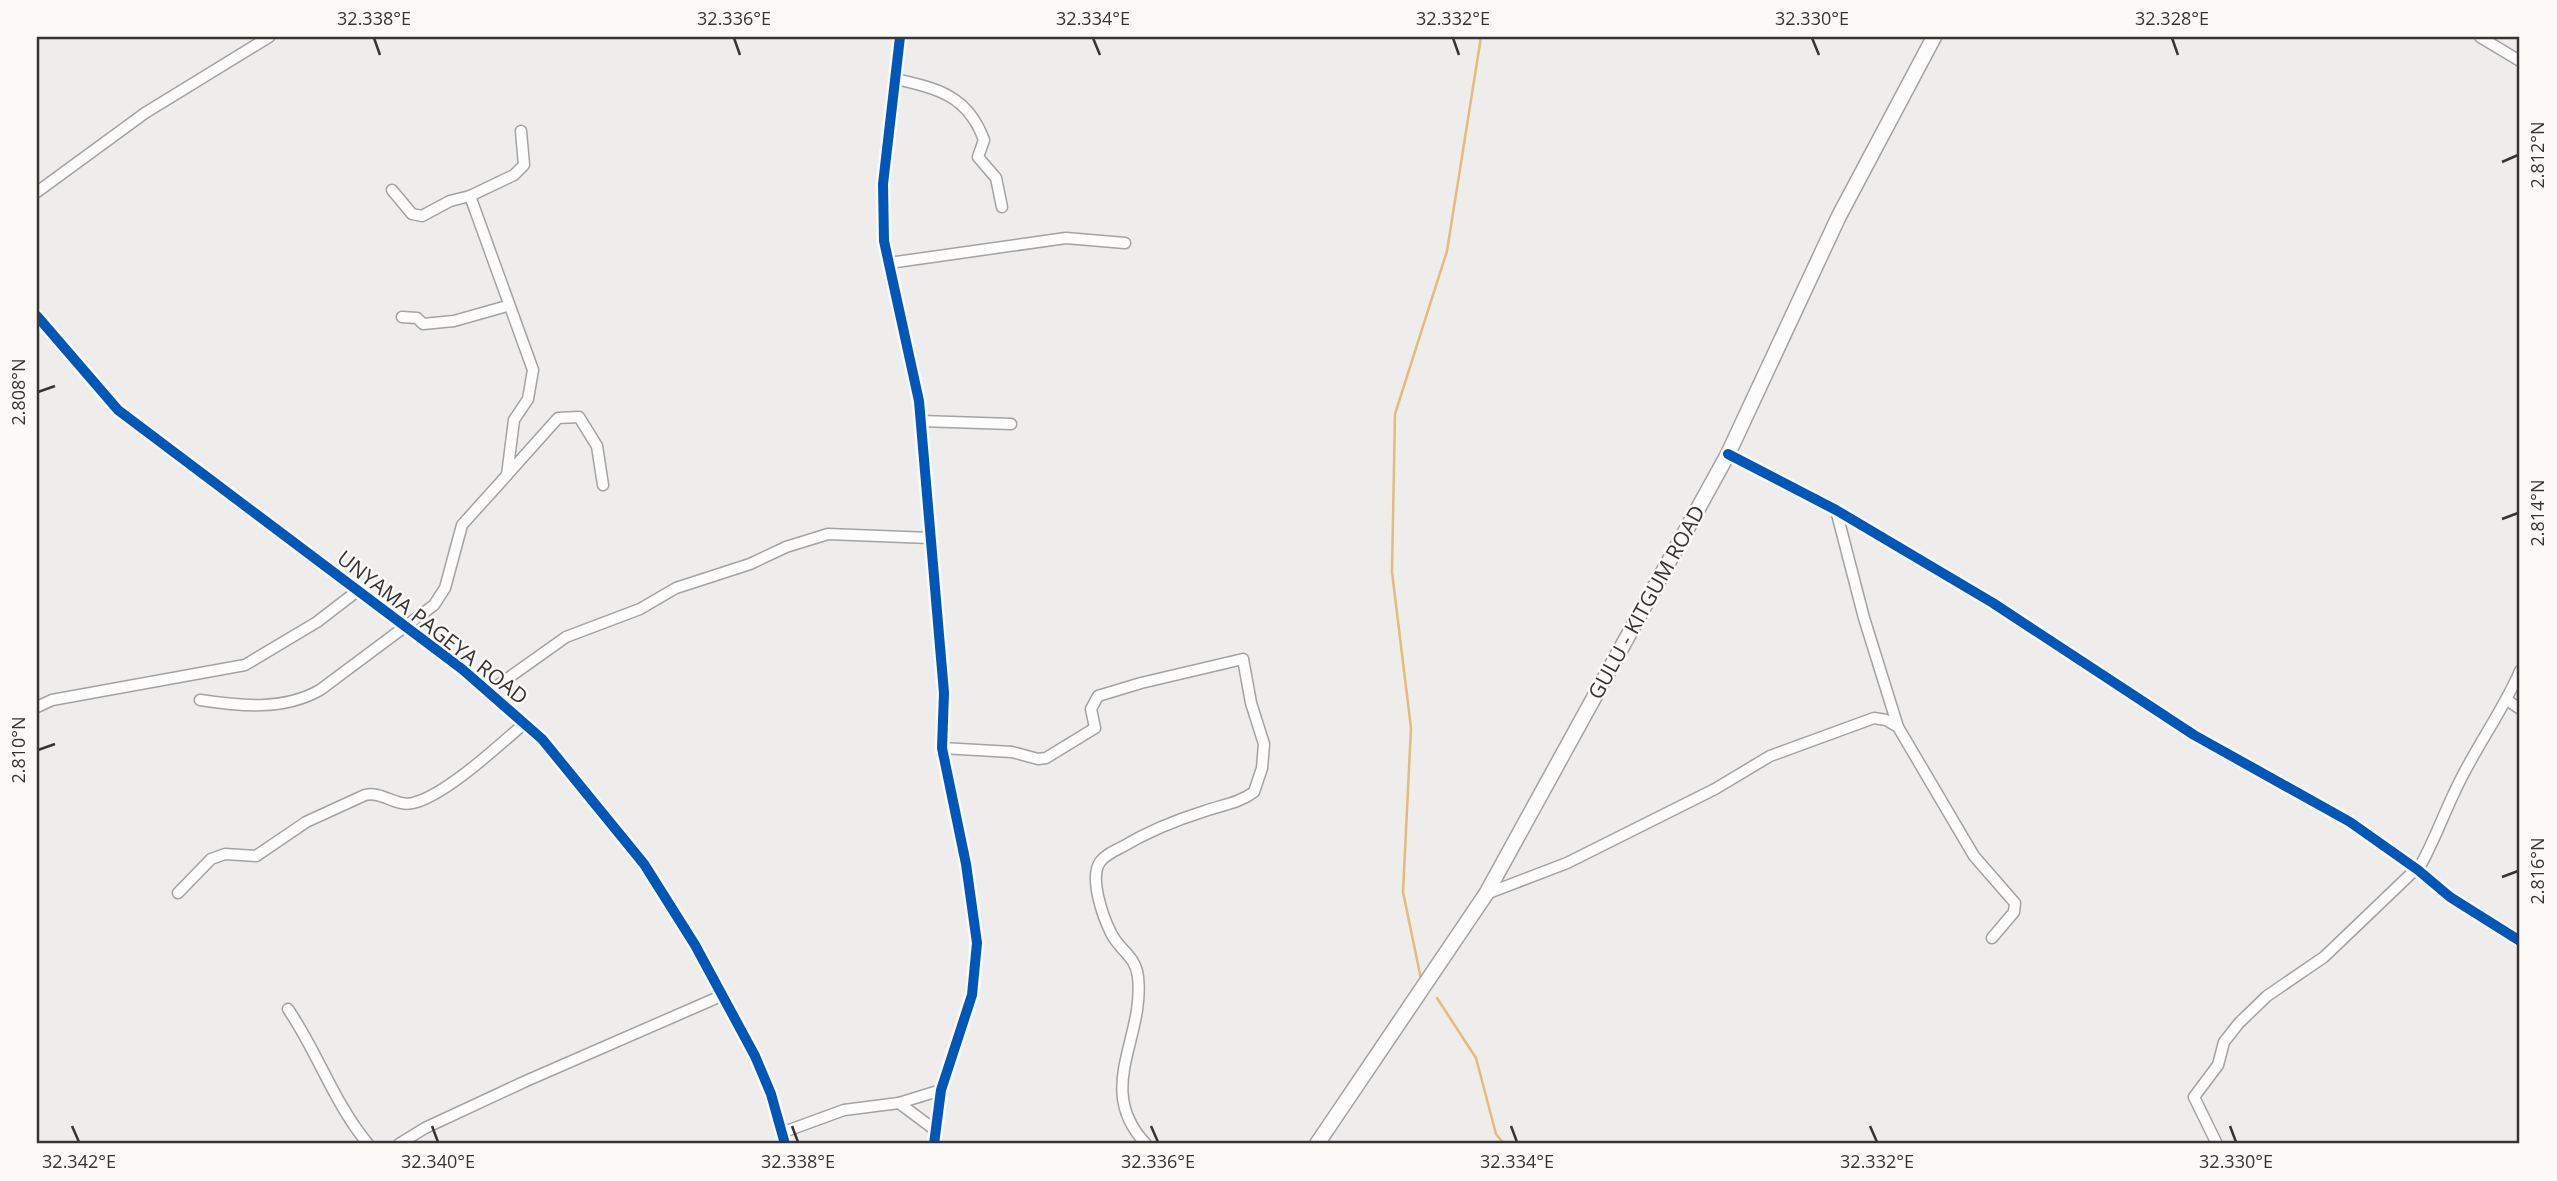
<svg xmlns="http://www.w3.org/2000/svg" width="2557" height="1181" font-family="'Open Sans',sans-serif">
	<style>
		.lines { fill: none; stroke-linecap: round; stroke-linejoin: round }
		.stream { stroke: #e4bb7a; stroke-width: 2.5 }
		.minor-casing { stroke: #a4a3a2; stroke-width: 13 }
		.major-casing { stroke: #a4a3a2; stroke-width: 17 }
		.minor { stroke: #fcfcfc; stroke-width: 10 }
		.major { stroke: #fcfcfc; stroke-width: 14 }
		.cycleway-casing { stroke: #fcfaf7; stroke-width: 15 }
		.cycleway { stroke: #0057b8; stroke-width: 10 }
		.ticks { fill: none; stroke: #363534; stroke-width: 2.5 }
		.labels { text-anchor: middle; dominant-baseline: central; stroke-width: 5; stroke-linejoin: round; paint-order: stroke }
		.street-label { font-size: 21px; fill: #363534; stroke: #fcfaf7 }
		.neatline { fill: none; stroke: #363534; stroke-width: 2.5 }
		.ticks-label { font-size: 18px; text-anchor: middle; fill: #363534 }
	</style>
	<rect width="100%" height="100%" fill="#eeedeb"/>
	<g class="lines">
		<!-- stream -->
		<g class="stream">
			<path d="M1421 979 1403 892 1411 728 1392 572 1395 414 1447 251 1481 37"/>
			<path d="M1437 998 1476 1058 1496 1134 1504 1144"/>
		</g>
		<defs>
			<g id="minor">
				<path d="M900 37 883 184 884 241 919 401 944 693 942 748 966 864 977 943 972 995 941 1090 934 1144"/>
				<path d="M2480 37 2520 61"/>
				<path d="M896 79C939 89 968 96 984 140L978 157 996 178 1002 207"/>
				<path d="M37 192 145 113 269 37"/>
				<path d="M470 196 514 175 524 165 521 131"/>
				<path d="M889 263 1066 238 1125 243"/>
				<path d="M37 316 118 410 462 669 542 739 644 864 695 945 755 1056 771 1094 785 1144"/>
				<path d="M402 317 417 318 423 324 454 321 507 306"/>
				<path d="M921 421 1011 424"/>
				<path d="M1728 454 1836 510 1993 603 2194 735 2350 822 2418 870 2450 897 2520 941"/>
				<path d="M507 475 558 418 579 417 597 446 603 485"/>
				<path d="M1836 510 1864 618 1898 727 1974 856 2015 903 2014 912 1992 938"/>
				<path d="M490 691 566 637 640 609 676 588 750 564 786 547 828 534 930 538"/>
				<path d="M200 700C240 706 283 711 320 690L434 605 445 588 462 525 507 475 514 420 528 399 533 370 470 196 450 201 422 216 412 214 392 190"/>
				<path d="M2507 700 2520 709"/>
				<path d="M37 707 52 700 245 665 317 622 356 592"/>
				<path d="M942 748 1012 752 1038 759 1046 758 1095 728 1091 709 1098 696 1141 683 1243 659 1251 703 1264 744 1262 768 1254 792C1239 803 1222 805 1205 811 1176 820 1147 832 1122 847 1114 851 1105 855 1100 862 1089 878 1103 917 1111 933 1119 950 1136 956 1138 977 1145 1039 1094 1089 1146 1144"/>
				<path d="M2418 870C2433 844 2442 818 2455 791 2474 749 2502 713 2520 671"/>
				<path d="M178 893 211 859 225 854 256 856 306 822 365 795C382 791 396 807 413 803 445 796 499 745 525 723"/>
				<path d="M1486 894 1567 863 1715 789 1770 756 1874 718 1886 720 1898 727"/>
				<path d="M288 1009C318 1053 334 1103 368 1144"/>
				<path d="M899 1103 935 1130"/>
				<path d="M781 1133 844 1110 899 1103 941 1090"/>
				<path d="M399 1144 425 1128 526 1081 721 996"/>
				<path d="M2217 1144 2194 1097 2218 1065 2224 1042 2239 1023 2267 996 2324 957 2416 869"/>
			</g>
			<path id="major" d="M1317 1144 1486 894 1728 454 1839 216 1934 37"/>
		</defs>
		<!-- minor casing -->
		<use href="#minor" class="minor-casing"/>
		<!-- major casing -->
		<use href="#major" class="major-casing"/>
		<!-- minor -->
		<use href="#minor" class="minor"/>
		<!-- major -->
		<use href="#major" class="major"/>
		<defs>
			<g id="cycleway">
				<path d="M900 37 883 184 884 241 919 401 944 693 942 748 966 864 977 943 972 995 941 1090 934 1144"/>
				<path d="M37 316 118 410 462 669 542 739 644 864 695 945 755 1056 771 1094 785 1144"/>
				<path d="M1728 454 1836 510 1993 603 2194 735 2350 822 2418 870 2450 897 2520 941"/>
			</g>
		</defs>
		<!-- cycleway casing -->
		<use href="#cycleway" class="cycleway-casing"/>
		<!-- cycleway -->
		<use href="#cycleway" class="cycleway"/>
	</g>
	<!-- ticks -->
	<path class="ticks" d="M374 38 380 55M734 38 740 55M1093 38 1100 55M1453 38 1459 55M1812 38 1819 55M2172 38 2178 55M2502 162 2518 155M38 392 55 386M2502 519 2518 513M38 750 55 744M2502 877 2518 871M72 1126 79 1142M432 1126 438 1142M792 1126 798 1142M1151 1126 1158 1142M1511 1126 1517 1142M1870 1126 1877 1142M2230 1126 2236 1142"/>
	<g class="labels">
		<!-- street labels -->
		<g class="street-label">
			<text transform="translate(1646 602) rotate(-61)">GULU - KITGUM ROAD</text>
			<text transform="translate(433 627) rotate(38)">UNYAMA PAGEYA ROAD</text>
		</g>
	</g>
	<!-- border -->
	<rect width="2557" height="1181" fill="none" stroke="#fcfaf7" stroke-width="77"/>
	<rect x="38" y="38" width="2480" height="1104" class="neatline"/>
	<g class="ticks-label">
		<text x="374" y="25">32.338°E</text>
		<text x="734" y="25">32.336°E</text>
		<text x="1093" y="25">32.334°E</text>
		<text x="1453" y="25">32.332°E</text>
		<text x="1812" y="25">32.330°E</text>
		<text x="2172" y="25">32.328°E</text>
		<text transform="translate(2538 155) rotate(-90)" y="6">2.812°N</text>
		<text transform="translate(19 392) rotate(-90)" y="6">2.808°N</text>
		<text transform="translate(2538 513) rotate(-90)" y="6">2.814°N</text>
		<text transform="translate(19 750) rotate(-90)" y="6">2.810°N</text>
		<text transform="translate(2538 871) rotate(-90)" y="6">2.816°N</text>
		<text x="79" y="1168">32.342°E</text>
		<text x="438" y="1168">32.340°E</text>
		<text x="798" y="1168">32.338°E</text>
		<text x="1158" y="1168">32.336°E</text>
		<text x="1517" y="1168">32.334°E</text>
		<text x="1877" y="1168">32.332°E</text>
		<text x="2236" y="1168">32.330°E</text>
	</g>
</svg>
